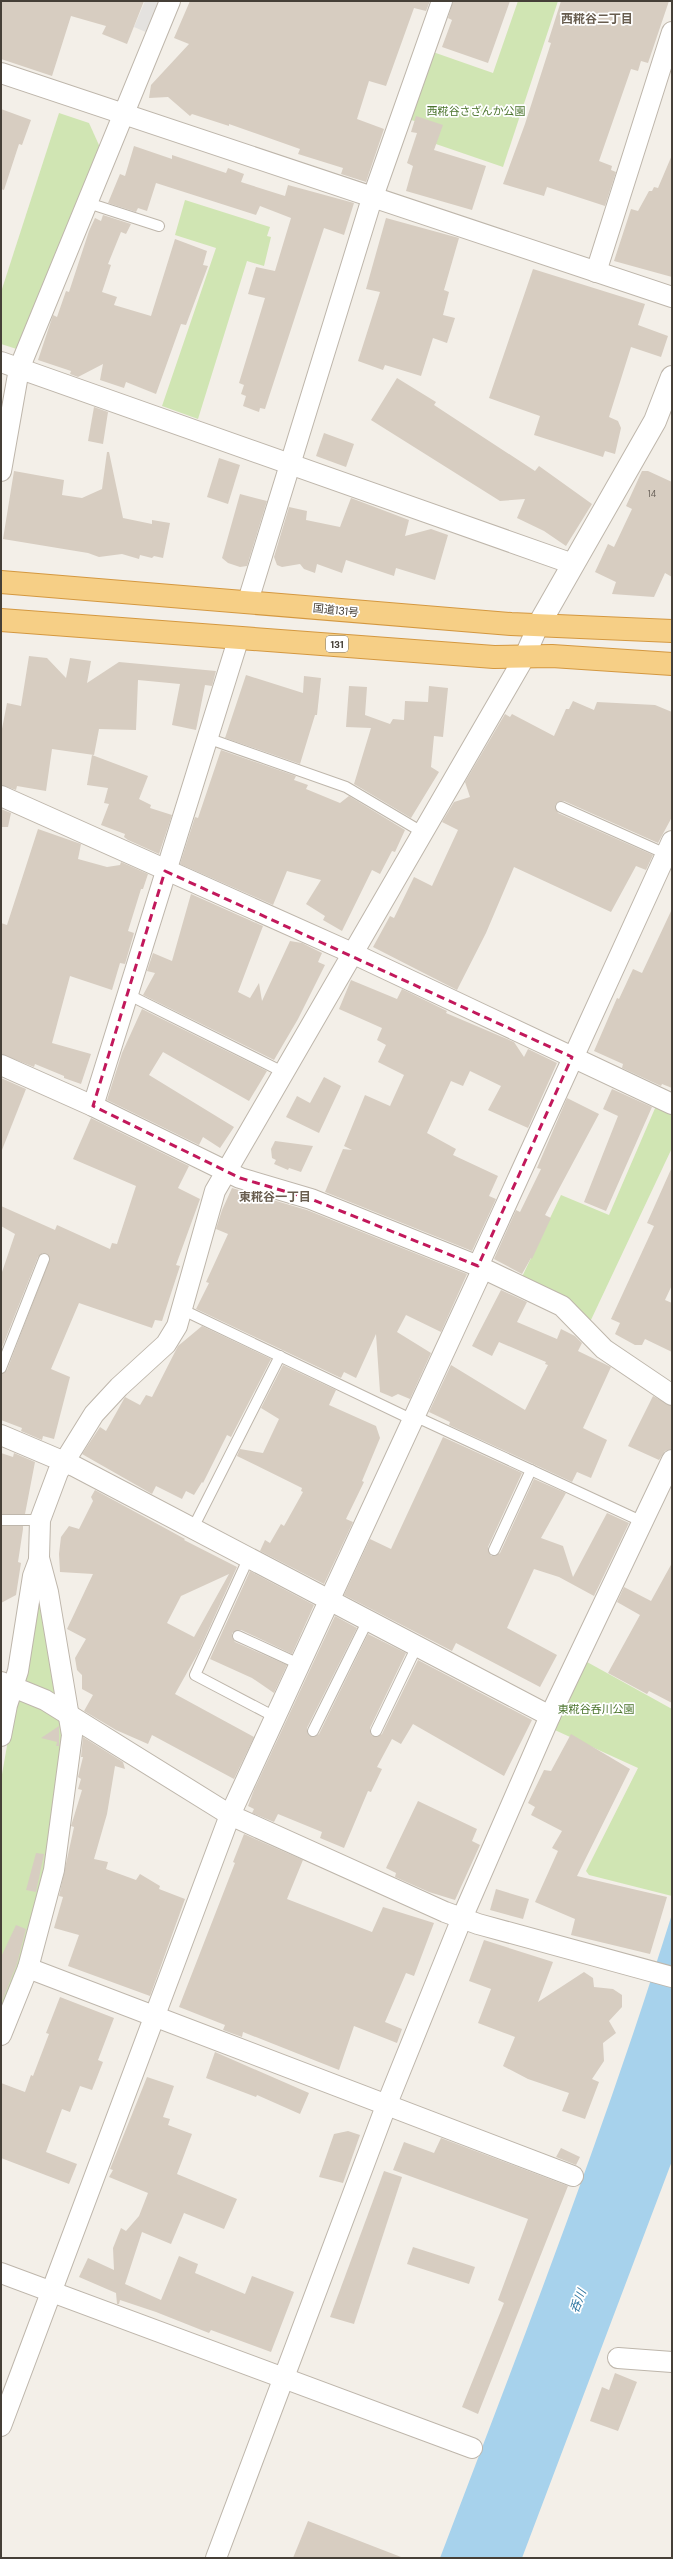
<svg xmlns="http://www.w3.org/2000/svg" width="673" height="2559" font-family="'DM Sans','Noto Sans JP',sans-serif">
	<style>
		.green { fill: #d0e5b3 }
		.parking { fill: #e4e2df }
		.water { fill: #a7d2ec }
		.building { fill: #d7cdc1; fill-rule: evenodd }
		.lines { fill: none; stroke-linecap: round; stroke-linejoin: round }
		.service-casing { stroke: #beb6ab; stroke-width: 12 }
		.minor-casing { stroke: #beb6ab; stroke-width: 22 }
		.tertiary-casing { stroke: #beb6ab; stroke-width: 24 }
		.trunk-casing { stroke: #d49840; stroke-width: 24 }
		.service { stroke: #fff; stroke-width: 10 }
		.minor { stroke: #fff; stroke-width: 20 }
		.tertiary { stroke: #fff; stroke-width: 22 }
		.trunk { stroke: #f6cf86; stroke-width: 22 }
		.marked { fill: none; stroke: #c2185b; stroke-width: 3; stroke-dasharray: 8 5; stroke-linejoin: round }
		.labels { text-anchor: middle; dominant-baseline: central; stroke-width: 3.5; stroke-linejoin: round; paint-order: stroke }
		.number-label { font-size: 9px; fill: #6a625a }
		.shield { fill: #fff; stroke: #7d7973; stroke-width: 1 }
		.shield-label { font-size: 10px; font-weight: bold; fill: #453f37 }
		.park-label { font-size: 11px; fill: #4b742d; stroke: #fff }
		.street-label { font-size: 11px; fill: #453f37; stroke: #fff }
		.neighbourhood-label { font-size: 12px; font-weight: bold; fill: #685d4f; stroke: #fff }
		.water-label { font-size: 12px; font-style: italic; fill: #3479a3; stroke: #fff }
	</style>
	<rect width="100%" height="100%" fill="#f3efe8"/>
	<!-- green -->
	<g class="green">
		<path d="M518 1H558L503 167 433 143 438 127 407 119 433 52 493 73Z"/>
		<path d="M59 113 89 123 103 154 23 351 1 344V292Z"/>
		<path d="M185 200 270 227 267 236 271 237 264 266 247 261 198 419 162 406 216 248 175 235Z"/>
		<path d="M656 1106 672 1113V1148L590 1322 521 1279 561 1195 609 1215Z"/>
		<path d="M36 1580 65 1717 42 1899 1 2018V1780Z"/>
		<path d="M578 1657 672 1709V1896L589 1875 586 1871 638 1768 546 1726Z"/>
	</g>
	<!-- parking -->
	<path class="parking" d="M145 1H161L148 33 134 27Z"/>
	<!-- water -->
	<path class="water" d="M672 1914V2161L522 2558H440C521 2345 604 2132 672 1914Z"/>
	<!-- building -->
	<g class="building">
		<path d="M1 1H144L127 44 102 34 106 26 71 16 52 76 1 59Z"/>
		<path d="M190 1H430L426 11 414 8 386 86 369 81 357 119 384 129 366 182 341 174 343 168 298 154 300 149 229 124V126L192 114 190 116 168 97 149 98 151 85 189 44 174 38Z"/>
		<path d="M453 1H510L488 63 442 47 452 20 448 18Z"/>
		<path d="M561 1H669L648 63 641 61 638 71 631 69 599 161 612 166 611 170 616 172 605 206 547 187 544 196 503 184 525 124 551 43 548 42Z"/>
		<path d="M1 109 31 120 22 145 19 144 4 190 1 189Z"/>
		<path d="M416 116 443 125 434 150 486 166 472 210 406 191 413 166 407 163 417 133 411 132Z"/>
		<path d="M134 146 172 159V155L226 173 228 168 244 174 241 182 285 196 288 185 354 203 344 235 324 228 265 409 260 408 259 412 243 406 246 396 241 394 244 385 239 383 265 298 248 294 256 267 275 271 291 218 260 206 256 215 156 183 147 211 138 208 136 212 108 203 120 174 125 176Z"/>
		<path d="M672 155V277L614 261 631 209 638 211 649 191H652L654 187 658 188Z"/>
		<path d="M103 215 131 224 126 234 121 232 108 264 111 265 102 292 117 297 114 305 151 316 175 239 207 251 203 265 208 266 186 325 181 324 156 394 126 382 124 388 100 380 103 364 78 377 70 374 71 371 38 360 53 315 57 317 66 291 69 292 89 231 95 218 101 221Z"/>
		<path d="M386 218 459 238 444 290 449 292 443 315 455 318 447 343 433 338 421 376 385 365 383 370 358 361 380 292 366 289Z"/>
		<path d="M533 269 645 304 638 325 668 336 661 357 631 347 609 417 618 421 621 428 615 454 605 451 603 457 534 435 540 416 489 398Z"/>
		<path d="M397 378 436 402 434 405 535 471 539 466 592 504 566 546 544 531 517 518 525 499 500 501 371 420Z"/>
		<path d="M94 407 108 412 103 444 88 441Z"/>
		<path d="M324 433 354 444 346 467 316 456Z"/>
		<path d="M107 452H109L123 518 152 524V520L170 523 163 558 154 556 152 558 140 555 139 559 122 554 99 557 88 553 3 539 14 471 64 480 62 495 82 498 102 489Z"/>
		<path d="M219 458 240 465 228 504 207 497Z"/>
		<path d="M642 471H648L672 482V577L665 573 654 597 612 594 616 582 595 572 608 544 614 547 632 509 626 506Z"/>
		<path d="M240 494 267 501 247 566 240 567 228 563 222 558Z"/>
		<path d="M351 498 409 520 405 536 431 529 448 535 435 580 396 568 394 576 346 560 342 573 317 564 315 573 304 569 300 564 282 567 277 565 274 557 289 507 307 511 306 520 340 527Z"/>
		<path d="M29 656 47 658 66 678 70 658 91 661 87 683 119 662 216 671 212 686 205 685 196 730 172 725 180 684 138 680 136 730 99 729 94 755 52 749 46 791 17 786 16 790 1 785V734L7 703 21 706Z"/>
		<path d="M246 675 303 693 304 676 321 678 317 715H315L300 764 225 738Z"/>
		<path d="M349 686 367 687 365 715 390 724 393 719 404 720 405 701 428 702 429 686 448 688 443 737 434 736 431 767 439 772 411 818 354 784 371 728 346 727Z"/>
		<path d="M573 701 594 710 597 702 655 705 672 712V817L658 843 564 801 558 802 555 805 558 813 653 855 646 870 636 866 611 912 514 867 486 933 457 990 373 947 390 916 394 918 414 877 432 886 458 830 442 822 454 802 470 797 465 782 505 714 510 717 512 714 554 736 566 709H569Z"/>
		<path d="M221 750 296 776 294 780 308 785 306 789 340 803 349 796 405 830 395 852 392 851 380 874 372 870 342 931 323 920 325 916 306 904 321 880 287 871 273 905 180 864 195 817 198 818Z"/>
		<path d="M92 755 148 776 139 799 151 805 150 808 172 815 159 854 128 840 124 837 125 834 101 825 109 804 104 803 108 788 87 785Z"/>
		<path d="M1 809 11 813 8 827H1Z"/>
		<path d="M38 829 81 844 78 859 107 867 120 865 121 862 148 874 143 889H141L128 931 134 933 125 964 120 963 112 990 70 976 52 1043 91 1054 81 1084 64 1078V1076L35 1064 34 1067 1 1054V923L7 925Z"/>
		<path d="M191 894 263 926 238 992 250 998 259 983 262 1001 290 941 302 943 322 953 318 962 325 965 298 1019 274 1060 143 995 155 973 147 971 153 953 172 961Z"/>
		<path d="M672 909V1088L662 1084 661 1086 622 1068 623 1064 594 1051 617 998 619 999 633 969 642 973Z"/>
		<path d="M351 980 397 999 402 989 447 1011 446 1013 514 1042 524 1057 528 1049 557 1063 528 1128 488 1110 501 1086 470 1071 463 1086 451 1081 427 1133 456 1149 453 1155 498 1176 489 1196 496 1199 472 1251 325 1192 343 1149 352 1150 344 1146 365 1095 390 1106 404 1075 378 1062 386 1045 377 1040 382 1028 339 1009Z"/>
		<path d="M142 1009 267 1071 249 1101 163 1052 149 1075 234 1127 220 1148 203 1137 199 1145 107 1100 122 1053Z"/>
		<path d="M324 1077 341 1086 319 1133 286 1117 297 1096 310 1103Z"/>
		<path d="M1 1078 26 1089 2 1150H1Z"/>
		<path d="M612 1089 652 1107 606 1211 584 1202 618 1116 603 1109Z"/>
		<path d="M567 1098 599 1114 545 1215 551 1218 532 1259 531 1258 522 1274 494 1259 516 1210 520 1212 541 1169 537 1168Z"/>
		<path d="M91 1118 189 1166 178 1188 200 1199 176 1265 180 1266 162 1321 155 1320 152 1328 79 1303 51 1369 70 1377 54 1439 43 1436 42 1440 21 1431 22 1428 1 1420V1374L7 1370 50 1258 43 1253 38 1257 1 1350V1275L15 1234 1 1226V1206L55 1230 57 1225 110 1249 112 1243 117 1244 136 1186 73 1159Z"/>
		<path d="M275 1141 313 1146 301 1172 289 1168 288 1170 274 1164 276 1160 272 1158 271 1149Z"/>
		<path d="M672 1167V1285L665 1300 672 1303V1352L645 1339 642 1345H635L615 1334 620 1323 611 1319 654 1226 647 1223Z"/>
		<path d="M232 1188 307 1210 467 1274 441 1332 406 1315 397 1332 431 1353 410 1399 398 1394 392 1397 380 1392 376 1334 356 1378 344 1372 341 1378 196 1309 209 1283 206 1282 228 1234 216 1229 222 1210Z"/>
		<path d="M501 1290 527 1302 517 1322 557 1339 561 1329 575 1336 582 1343 578 1351 611 1367 583 1428 607 1440 591 1478 577 1472 572 1482 449 1425 450 1422 429 1412 451 1365 525 1410 548 1365 545 1364 546 1362 499 1342 492 1356 472 1346Z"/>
		<path d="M202 1326 271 1359 231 1437 227 1435 203 1483 202 1482 194 1495 186 1491 182 1499 156 1486 152 1494 82 1454 100 1427 106 1431 125 1397 140 1405 146 1395 152 1397 178 1346Z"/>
		<path d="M283 1365 336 1390 329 1405 376 1426 380 1438 362 1481 364 1482 346 1519 353 1522 324 1584 260 1551 265 1540 270 1543 281 1524 284 1526 303 1492 301 1491 302 1488 237 1456 240 1449 263 1453 279 1419 261 1408Z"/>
		<path d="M653 1396 672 1406V1449L665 1451 659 1460 628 1446Z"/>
		<path d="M443 1437 522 1473 488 1547 491 1556H495L500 1553 534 1479 566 1493 541 1538 563 1546 573 1577 607 1513 629 1523 594 1596 559 1577 534 1569 507 1628 557 1655 540 1687 456 1643 452 1651 344 1595 370 1539 391 1549Z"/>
		<path d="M1 1453 13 1457 14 1453 35 1462 25 1514H1Z"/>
		<path d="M95 1490 185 1539 184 1540 237 1567 198 1653 175 1694 254 1737 234 1779 152 1735 148 1744 116 1730 84 1711 93 1695 82 1689V1675L77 1670 75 1658 86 1639 67 1629 93 1574 60 1572 59 1554 61 1537 69 1526 79 1529 93 1501 91 1497ZM229 1574 194 1637 167 1623 181 1596Z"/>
		<path d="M1 1526H23V1529L18 1562 21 1563 16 1595 1 1603Z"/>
		<path d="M672 1563V1703L649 1691 647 1694 608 1673 640 1615 617 1602 624 1587 651 1601Z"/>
		<path d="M250 1571 314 1605 292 1654 241 1630 232 1633V1637L235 1642 287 1665 274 1693 252 1678 210 1659Z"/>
		<path d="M335 1616 357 1628 307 1728 308 1735 314 1737 319 1734 368 1634 406 1653 370 1728 371 1735 377 1737 382 1734 418 1660 532 1720 504 1776 413 1724 401 1744 392 1739 377 1767 382 1769 371 1792 368 1791 344 1848 320 1838 322 1832 278 1814 274 1822 252 1813 254 1809 248 1806 254 1790Z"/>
		<path d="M59 1726V1746H56L57 1742 41 1738Z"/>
		<path d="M571 1734 630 1769 577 1876 667 1897 650 1954 571 1935 575 1919 535 1902 558 1851 552 1848 562 1831 531 1815 535 1807 528 1803 544 1770 551 1771Z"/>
		<path d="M83 1737 123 1762 125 1769 115 1766 107 1814 94 1859 108 1862 106 1869 136 1880 140 1874 160 1886 159 1889 185 1899 150 1996 68 1966 79 1935 54 1928 63 1897 59 1896 74 1827 71 1826 82 1790 78 1789 81 1779 78 1777 83 1757H81Z"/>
		<path d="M418 1801 477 1829 472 1841 480 1845 455 1900 429 1892 395 1877 396 1873 386 1868Z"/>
		<path d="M244 1834 303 1860 287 1899 372 1932 383 1907 434 1923 414 1976 406 1973 385 2022 402 2029 397 2043 354 2026 339 2070 243 2032 242 2037 223 2030 225 2025 179 2007 235 1863 233 1862Z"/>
		<path d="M36 1853 44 1854 36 1892 26 1890Z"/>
		<path d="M496 1889 529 1899 523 1919 490 1910Z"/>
		<path d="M16 1925 26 1929 17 1964 1 2004V1957Z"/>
		<path d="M484 1940 553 1962 538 2002 584 1972 593 1978 594 1987 613 1989 622 1995V2007L609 2021 616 2033 603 2043 604 2061 592 2079 599 2082 585 2119 562 2111 569 2093 528 2079 503 2066 515 2037 478 2023 491 1989 469 1981Z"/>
		<path d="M60 1997 114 2018 98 2060 103 2062 92 2090 80 2086 70 2112 62 2109 46 2152 77 2164 69 2184 1 2158V2083L25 2092 31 2075 33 2076 49 2034 46 2033Z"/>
		<path d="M215 2052 309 2093 300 2114 257 2095 256 2097 206 2078Z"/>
		<path d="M147 2077 174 2086 163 2117 170 2119 168 2125 192 2134 177 2174 237 2199 224 2229 184 2213 171 2244 142 2232 125 2284 161 2300 179 2256 198 2264 195 2273 245 2294 252 2276 294 2292 271 2352 211 2330 209 2333 156 2312 120 2300 119 2304H117L116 2293 79 2277 88 2258 114 2270 113 2248 121 2228 126 2231 139 2216 148 2193 109 2177 113 2170 110 2169Z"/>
		<path d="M348 2131 360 2135 343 2183 319 2177 334 2134Z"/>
		<path d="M441 2138 568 2186 478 2414 462 2407 504 2303 498 2300 528 2219 393 2170 404 2142 434 2153Z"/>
		<path d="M561 2148 580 2157 576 2165 556 2157Z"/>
		<path d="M384 2171 402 2177 354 2324 330 2317Z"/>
		<path d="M413 2247 475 2267 469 2284 407 2264Z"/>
		<path d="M615 2373 637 2382 618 2431 590 2421 602 2387 609 2390Z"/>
		<path d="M308 2521 401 2557V2558H293Z"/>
	</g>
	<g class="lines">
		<defs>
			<g id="service">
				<path d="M88 203 159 226"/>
				<path d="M207 738 346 787 422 832"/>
				<path d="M561 807 666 854"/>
				<path d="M127 994 283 1072"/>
				<path d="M183 1310 413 1420H423L643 1522"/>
				<path d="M1 1368 44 1259"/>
				<path d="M1 1520H40"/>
				<path d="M193 1528 280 1356"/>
				<path d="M494 1550 531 1470"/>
				<path d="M249 1557 195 1675 275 1717"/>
				<path d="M238 1636 299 1664"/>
				<path d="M313 1731 368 1620"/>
				<path d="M376 1731 417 1646"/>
			</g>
			<g id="minor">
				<path d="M1 73 672 297"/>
				<path d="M596 272 672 32"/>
				<path d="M1 362 573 564"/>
				<path d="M1 471 19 369 170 1"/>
				<path d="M248 601 369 208 442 1"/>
				<path d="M1 796 352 953 672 1104"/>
				<path d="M1 1065 93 1106 240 1178 311 1199 478 1266 562 1306 604 1349 672 1395"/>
				<path d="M93 1106 239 637"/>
				<path d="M478 1266 672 841"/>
				<path d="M1 1435 74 1466 550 1716"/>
				<path d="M1 1682 45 1700 230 1815 445 1912 478 1924 672 1977"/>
				<path d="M1 1736 7 1705 18 1671 33 1576 39 1560"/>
				<path d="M28 1968 573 2176"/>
				<path d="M1 2035 28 1968 54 1870 72 1735 48 1592 39 1558 40 1520 58 1472 94 1414 119 1387 166 1344 177 1326 215 1191 524 658 538 626"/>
				<path d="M1 2273 472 2448"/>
				<path d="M618 2358 672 2362"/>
				<path d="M1 2426 230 1815 483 1268"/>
				<path d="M216 2558 386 2106 462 1918 550 1716 672 1460"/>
			</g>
			<path id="tertiary" d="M538 626 655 421 672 377"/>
			<g id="trunk">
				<path d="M1 582 511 624 672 631"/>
				<path d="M1 620 494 657 552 656 672 664"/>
			</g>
		</defs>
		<!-- service casing -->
		<use href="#service" class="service-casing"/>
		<!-- minor casing -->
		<use href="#minor" class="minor-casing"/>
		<!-- tertiary casing -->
		<use href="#tertiary" class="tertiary-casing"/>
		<!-- trunk casing -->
		<use href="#trunk" class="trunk-casing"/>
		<!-- service -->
		<use href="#service" class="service"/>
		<!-- minor -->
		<use href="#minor" class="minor"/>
		<!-- tertiary -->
		<use href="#tertiary" class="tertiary"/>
		<!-- trunk -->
		<use href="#trunk" class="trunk"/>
	</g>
	<!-- marked area -->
	<path class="marked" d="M165 871 572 1057 478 1266 311 1199 240 1178 93 1106Z"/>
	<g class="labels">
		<!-- number labels -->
		<g class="number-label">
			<text x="652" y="494">14</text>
		</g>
		<!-- shield labels -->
		<rect class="shield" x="326" y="636" width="22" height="16" rx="3"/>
		<g class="shield-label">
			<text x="337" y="644">131</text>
		</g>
		<!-- park labels -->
		<g class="park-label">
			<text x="476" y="111">西糀谷さざんか公園</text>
			<text x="596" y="1709">東糀谷呑川公園</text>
		</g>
		<!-- street labels -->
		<g class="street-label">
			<text transform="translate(336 610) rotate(6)">国道131号</text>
		</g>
		<!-- neighbourhood labels -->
		<g class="neighbourhood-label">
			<text x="597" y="19">西糀谷二丁目</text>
			<text x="275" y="1197">東糀谷一丁目</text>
		</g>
		<!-- water labels -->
		<g class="water-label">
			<text transform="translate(578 2301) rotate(-69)">呑川</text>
		</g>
	</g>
	<!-- border -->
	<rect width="673" height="2559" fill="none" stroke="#453f37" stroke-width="4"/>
</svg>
